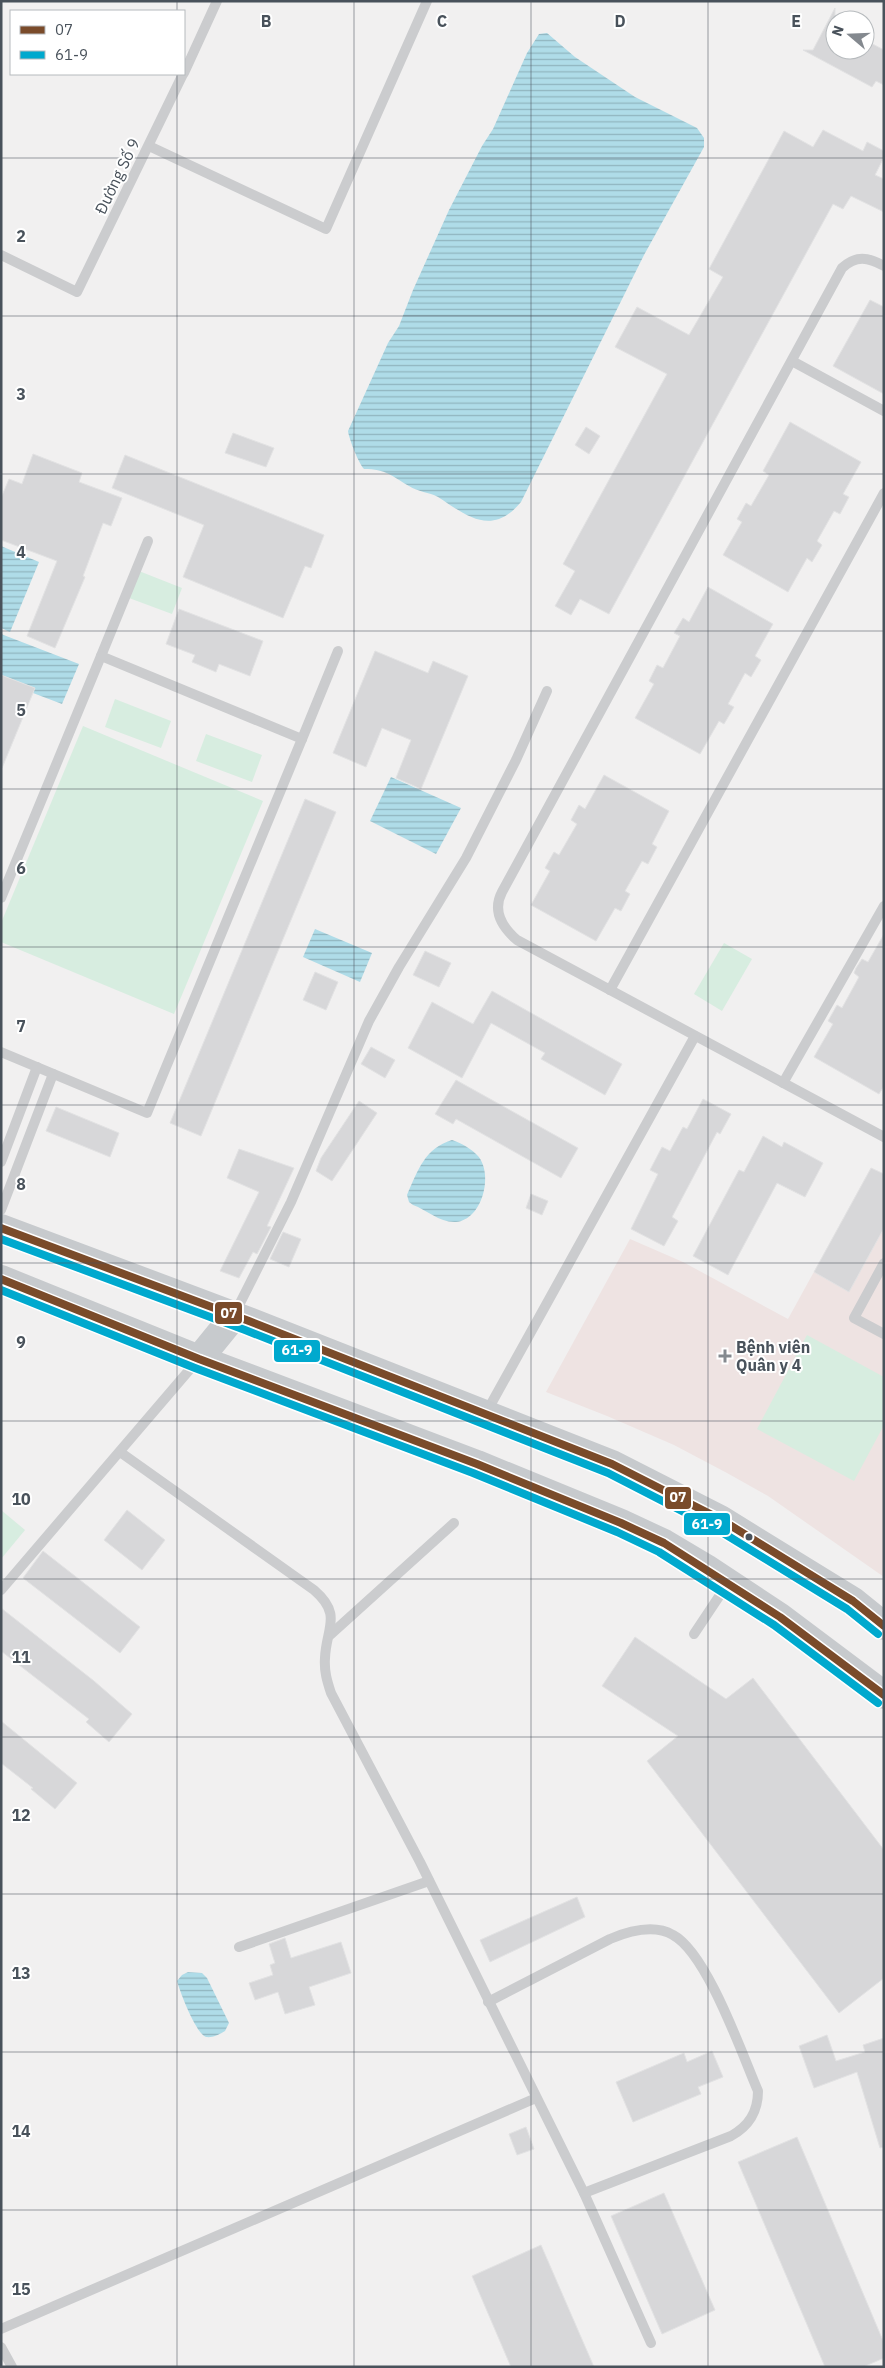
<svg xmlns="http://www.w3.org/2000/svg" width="885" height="2368" font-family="'IBM Plex Sans',sans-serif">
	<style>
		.medical { fill: #eee3e2 }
		.park { fill: #d7ede0 }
		.water { fill: url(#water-rules) }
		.building { fill: #d7d7d9; stroke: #e2e2e3 }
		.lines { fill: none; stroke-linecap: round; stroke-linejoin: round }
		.lane { stroke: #cbccce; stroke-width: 10 }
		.primary { stroke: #c7cacd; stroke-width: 28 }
		.bus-1-casing { stroke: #fff; stroke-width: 11 }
		.bus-2-casing { stroke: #fff; stroke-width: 11 }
		.bus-1 { stroke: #7a4b2a; stroke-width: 8 }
		.bus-2 { stroke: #00a9ce; stroke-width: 8 }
		.grid { fill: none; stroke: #49525b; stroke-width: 1; stroke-opacity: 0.55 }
		.poi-dot { fill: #84898f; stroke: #fff; stroke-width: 2 }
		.bus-dot { fill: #49525b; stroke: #fff; stroke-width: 2 }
		.labels { text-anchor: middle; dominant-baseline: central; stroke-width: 4; stroke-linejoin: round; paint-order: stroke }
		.street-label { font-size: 16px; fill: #49525b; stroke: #fff }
		.poi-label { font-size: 16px; font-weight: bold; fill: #49525b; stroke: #fff; text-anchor: start }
		.grid-label { font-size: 16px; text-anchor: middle; font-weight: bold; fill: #49525b; stroke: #fff; stroke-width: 4; stroke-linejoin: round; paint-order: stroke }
		.line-badge { stroke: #fff; stroke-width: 2 }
		.badge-label { font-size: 14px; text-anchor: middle; font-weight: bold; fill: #fff }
	</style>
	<defs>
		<pattern id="water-rules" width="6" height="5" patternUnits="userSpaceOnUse" patternTransform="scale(1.25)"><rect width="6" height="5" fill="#afdce8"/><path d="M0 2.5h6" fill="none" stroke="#90b5bf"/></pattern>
	</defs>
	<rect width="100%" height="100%" fill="#f1f0f0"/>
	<!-- medical -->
	<path class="medical" d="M871 1168 884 1174V1577L768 1496 727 1473 674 1445 607 1416 546 1392 630 1239 683 1262 788 1319Z"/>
	<!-- park -->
	<g class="park">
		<path d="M139 571 182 588 172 614 129 598Z"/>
		<path d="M115 699 171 721 161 748 105 727Z"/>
		<path d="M83 726 263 801 174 1014 1 942V923Z"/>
		<path d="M206 734 262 755 252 782 196 761Z"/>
		<path d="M724 943 752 959 722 1011 694 994Z"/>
		<path d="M807 1335 884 1377V1425L854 1481 757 1429Z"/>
		<path d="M1 1510 25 1530 1 1559Z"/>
	</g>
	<!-- water -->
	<g class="water">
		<path d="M547 33 575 57 635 97 697 128 704 138V147L644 255 521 502C492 537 467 516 438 497 429 492 418 492 409 486 392 476 386 469 364 469 359 464 349 439 348 431L388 343 399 326 413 290 449 210 482 146 493 129 527 53 539 34Z"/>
		<path d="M1 546 39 562 10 632 1 628Z"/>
		<path d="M1 634 79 664 62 704 33 693 34 688 4 676 1 681Z"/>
		<path d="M391 777 461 808 436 854 370 821Z"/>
		<path d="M315 929 372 953 360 982 303 957Z"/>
		<path d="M452 1140C461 1143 472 1149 478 1156 494 1175 482 1220 456 1222 440 1223 427 1210 413 1205L409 1202 407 1195C418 1170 425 1148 452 1140Z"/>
		<path d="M188 1972 202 1973 207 1978 229 2023 225 2031C220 2034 213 2038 206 2037 196 2034 180 1992 177 1981L182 1975Z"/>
	</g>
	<!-- building -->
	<g class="building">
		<path d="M835 8V50H865V40L884 50V85L876 81 872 87 803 50H813Z"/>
		<path d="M823 130 863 151 867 142 884 151V157L875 175 884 179V212L851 196 843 209 833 204 609 614 580 599 571 615 555 606 575 571 563 564 667 374 615 347 637 307 689 335 723 277 709 269 784 131 813 147Z"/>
		<path d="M870 300 884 307V394L833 366Z"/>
		<path d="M790 422 861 462 843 494 849 497 840 514 834 511 817 541 822 545 812 562 807 558 788 592 723 555 742 522 737 519 746 503 751 506 769 475 763 471Z"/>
		<path d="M586 427 600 436 589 454 575 445Z"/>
		<path d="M233 433 274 448 266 467 225 453Z"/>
		<path d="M33 454 82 473 79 482 122 498 111 526 103 523 83 576 85 577 55 648 27 636 57 561 1 540V498L9 479 22 484Z"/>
		<path d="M125 455 324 535 311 568 305 566 283 618 183 577 204 525 112 488Z"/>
		<path d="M708 587 773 624 755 656 761 660 751 677 745 673 728 704 734 707 724 724 719 721 700 754 635 718 654 684 649 681 657 665 663 668 680 636 674 633 683 618 689 622Z"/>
		<path d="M179 609 263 641 250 676 219 664 216 672 192 662 195 655 166 644Z"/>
		<path d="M375 651 428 673 433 661 468 676 421 789 396 778 411 740 382 728 366 767 333 753Z"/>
		<path d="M1 675 35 688 2 768H1Z"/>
		<path d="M604 775 669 811 652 844 657 847 648 864 642 861 625 891 630 894 621 911 615 908 596 941 531 905 550 871 545 868 554 852 559 855 577 824 571 820 579 805 585 809Z"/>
		<path d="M305 799 336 812 201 1136 170 1123Z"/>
		<path d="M884 934V1086L879 1094 814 1057 833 1024 828 1021 837 1005 842 1008 859 977 854 973 856 968 862 959 868 962Z"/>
		<path d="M425 951 451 963 439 987 413 975Z"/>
		<path d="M315 972 338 982 326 1010 303 1000Z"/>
		<path d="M492 991 622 1064 605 1095 541 1059 545 1053 491 1023 462 1078 408 1048 432 1002 473 1024Z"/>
		<path d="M371 1047 395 1060 385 1078 361 1064Z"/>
		<path d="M456 1080 578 1148 561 1178 456 1119 453 1124 435 1114Z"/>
		<path d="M703 1099 731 1114 720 1134 717 1132 672 1217 678 1221 664 1246 631 1229 658 1174 650 1170 662 1147 670 1151 683 1127 687 1129Z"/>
		<path d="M359 1101 377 1113 332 1181 316 1171 321 1158Z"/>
		<path d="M56 1107 119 1133 110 1157 46 1131Z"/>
		<path d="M763 1136 782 1147 784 1142 823 1163 805 1197 777 1183 728 1275 693 1256 739 1170 744 1172Z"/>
		<path d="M239 1149 294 1168 267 1226 271 1227 257 1254 253 1252 239 1278 220 1271 259 1192 227 1178Z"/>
		<path d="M871 1168 884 1174V1228L849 1292 814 1272Z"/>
		<path d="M531 1194 548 1201 542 1215 526 1208Z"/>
		<path d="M283 1232 301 1239 289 1267 270 1259Z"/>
		<path d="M127 1510 165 1540 142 1570 104 1540Z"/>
		<path d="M43 1551 140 1627 120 1653 23 1578Z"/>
		<path d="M1 1608 94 1681 132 1714 109 1742 86 1722 89 1719 1 1651Z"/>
		<path d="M635 1637 726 1699 753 1678 884 1850V1978L839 2013 647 1761 678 1736 602 1686Z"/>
		<path d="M1 1721 77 1783 55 1809 31 1789 33 1788 1 1763Z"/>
		<path d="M577 1897 585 1917 490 1962 480 1940Z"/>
		<path d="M285 1938 291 1958 341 1942 351 1973 309 1987 315 2005 285 2014 278 1992 255 2000 249 1983 273 1975 270 1965 275 1963 269 1944Z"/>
		<path d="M827 2035 836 2061 865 2052 863 2045 884 2038V2147L880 2148 857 2072 814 2088 799 2046Z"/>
		<path d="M712 2051 723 2077 698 2087 701 2094 633 2122 616 2082 684 2053 687 2062Z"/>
		<path d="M526 2127 534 2149 517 2155 509 2134Z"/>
		<path d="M797 2137 884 2343V2358L863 2367H825L738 2162Z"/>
		<path d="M664 2193 715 2310 662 2334 611 2216Z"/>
		<path d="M541 2245 594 2367H511L472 2276Z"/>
	</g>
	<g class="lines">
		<!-- lane -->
		<g class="lane">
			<path d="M184 73 217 1"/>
			<path d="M149 146 326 229 427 1"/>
			<path d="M1 255 77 292 183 74"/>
			<path d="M884 266C868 257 856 255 842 268L502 892C492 911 502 927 517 940L884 1137"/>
			<path d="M792 361 884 411"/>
			<path d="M101 656 148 541"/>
			<path d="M302 739 338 651"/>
			<path d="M1 898 101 656 302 739 147 1113 1 1052"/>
			<path d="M610 990 884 493"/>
			<path d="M783 1083 884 906"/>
			<path d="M1 1162 37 1067"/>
			<path d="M1 1210 53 1074"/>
			<path d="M884 1263 854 1318 884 1334"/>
			<path d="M234 1315 291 1202 369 1021 399 967 466 858 516 760 547 691"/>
			<path d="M486 1413 695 1036"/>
			<path d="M120 1452 314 1590C343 1615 326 1628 325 1658 324 1671 327 1681 331 1693L420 1862 584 2193 651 2343"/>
			<path d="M1 1590 197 1361"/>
			<path d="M694 1634 728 1583"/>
			<path d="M330 1635 454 1523"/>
			<path d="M239 1947 429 1881"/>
			<path d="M488 2002 610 1939C629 1931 654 1924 673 1935 707 1953 742 2054 758 2091 758 2112 749 2126 731 2136L584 2193"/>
			<path d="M1 2329 536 2098"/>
			<path d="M1 2347 12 2367"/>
		</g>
		<!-- primary -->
		<g class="primary">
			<path d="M1 1228 249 1321 612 1464 720 1519 853 1601 884 1626"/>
			<path d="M1 1279 199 1359 477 1464 621 1523 664 1543 706 1568 780 1617 884 1695"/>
			<path d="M199 1359 234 1316"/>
		</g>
		<defs>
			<g id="bus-1">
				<path d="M1 1228 249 1321 612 1464 720 1519 853 1601 884 1626"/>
				<path d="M1 1279 199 1359 477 1464 621 1523 664 1543 780 1617 884 1695"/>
			</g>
			<g id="bus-2">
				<path d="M1 1239 245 1330 608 1473 715 1528 847 1609 878 1634"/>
				<path d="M1 1290 195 1368 473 1473 617 1532 659 1552 774 1625 878 1703"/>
			</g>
		</defs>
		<!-- bus-1 casing -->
		<use href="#bus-1" class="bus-1-casing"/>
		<!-- bus-2 casing -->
		<use href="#bus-2" class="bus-2-casing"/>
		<!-- bus-1 -->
		<use href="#bus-1" class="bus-1"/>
		<!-- bus-2 -->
		<use href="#bus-2" class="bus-2"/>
	</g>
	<!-- grid -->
	<path class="grid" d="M177 1V11M354 1V2367M531 1V2367M708 1V2367M177 74V2367M1 158H884M1 316H884M1 474H884M1 631H884M1 789H884M1 947H884M1 1105H884M1 1263H884M1 1421H884M1 1579H884M1 1737H884M1 1894H884M1 2052H884M1 2210H884"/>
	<!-- markers -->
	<path class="poi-dot" d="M722.5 1348.5h5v5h5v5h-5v5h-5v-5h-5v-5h5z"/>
	<circle class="bus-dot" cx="749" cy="1537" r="4.5"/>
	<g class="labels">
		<!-- street labels -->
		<g class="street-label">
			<text transform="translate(117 176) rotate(-64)">Đường Số 9</text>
		</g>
		<!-- poi labels -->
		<g class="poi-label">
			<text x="736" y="1347">Bệnh viên<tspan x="736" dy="18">Quân y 4</tspan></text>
		</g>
	</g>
	<g class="grid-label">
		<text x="266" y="27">B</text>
		<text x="442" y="27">C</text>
		<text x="620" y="27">D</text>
		<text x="796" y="27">E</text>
		<text x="21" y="242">2</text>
		<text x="21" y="400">3</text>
		<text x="21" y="558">4</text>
		<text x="21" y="716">5</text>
		<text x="21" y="874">6</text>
		<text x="21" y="1032">7</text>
		<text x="21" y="1190">8</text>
		<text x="21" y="1348">9</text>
		<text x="21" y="1505">10</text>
		<text x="21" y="1663">11</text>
		<text x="21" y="1821">12</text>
		<text x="21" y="1979">13</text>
		<text x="21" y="2137">14</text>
		<text x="21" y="2295">15</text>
	</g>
	<g class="line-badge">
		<rect x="214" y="1301" width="29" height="24" rx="5" fill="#7a4b2a"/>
		<rect x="273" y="1339" width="48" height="24" rx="5" fill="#00a9ce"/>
		<rect x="664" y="1486" width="28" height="24" rx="5" fill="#7a4b2a"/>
		<rect x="683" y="1512" width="48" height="24" rx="5" fill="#00a9ce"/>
	</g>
	<g class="badge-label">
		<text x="229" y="1318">07</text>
		<text x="297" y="1355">61-9</text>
		<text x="678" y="1502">07</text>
		<text x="707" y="1529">61-9</text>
	</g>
	<!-- border -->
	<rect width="885" height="2368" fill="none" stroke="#49525b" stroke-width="5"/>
	<!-- legend -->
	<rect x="10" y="10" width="175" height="65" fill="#ffffff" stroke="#b6babd"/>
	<rect x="20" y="26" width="25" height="8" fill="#7a4b2a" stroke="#b6babd"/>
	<text x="55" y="35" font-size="15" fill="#49525b">07</text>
	<rect x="20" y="51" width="25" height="8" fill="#00a9ce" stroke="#b6babd"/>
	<text x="55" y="60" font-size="15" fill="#49525b">61-9</text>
	<!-- north arrow -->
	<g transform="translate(850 35) rotate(289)"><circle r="24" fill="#ffffff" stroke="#b6babd"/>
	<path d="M0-4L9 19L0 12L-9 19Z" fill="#84898f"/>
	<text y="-8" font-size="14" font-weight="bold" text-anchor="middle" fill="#49525b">N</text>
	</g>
</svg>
